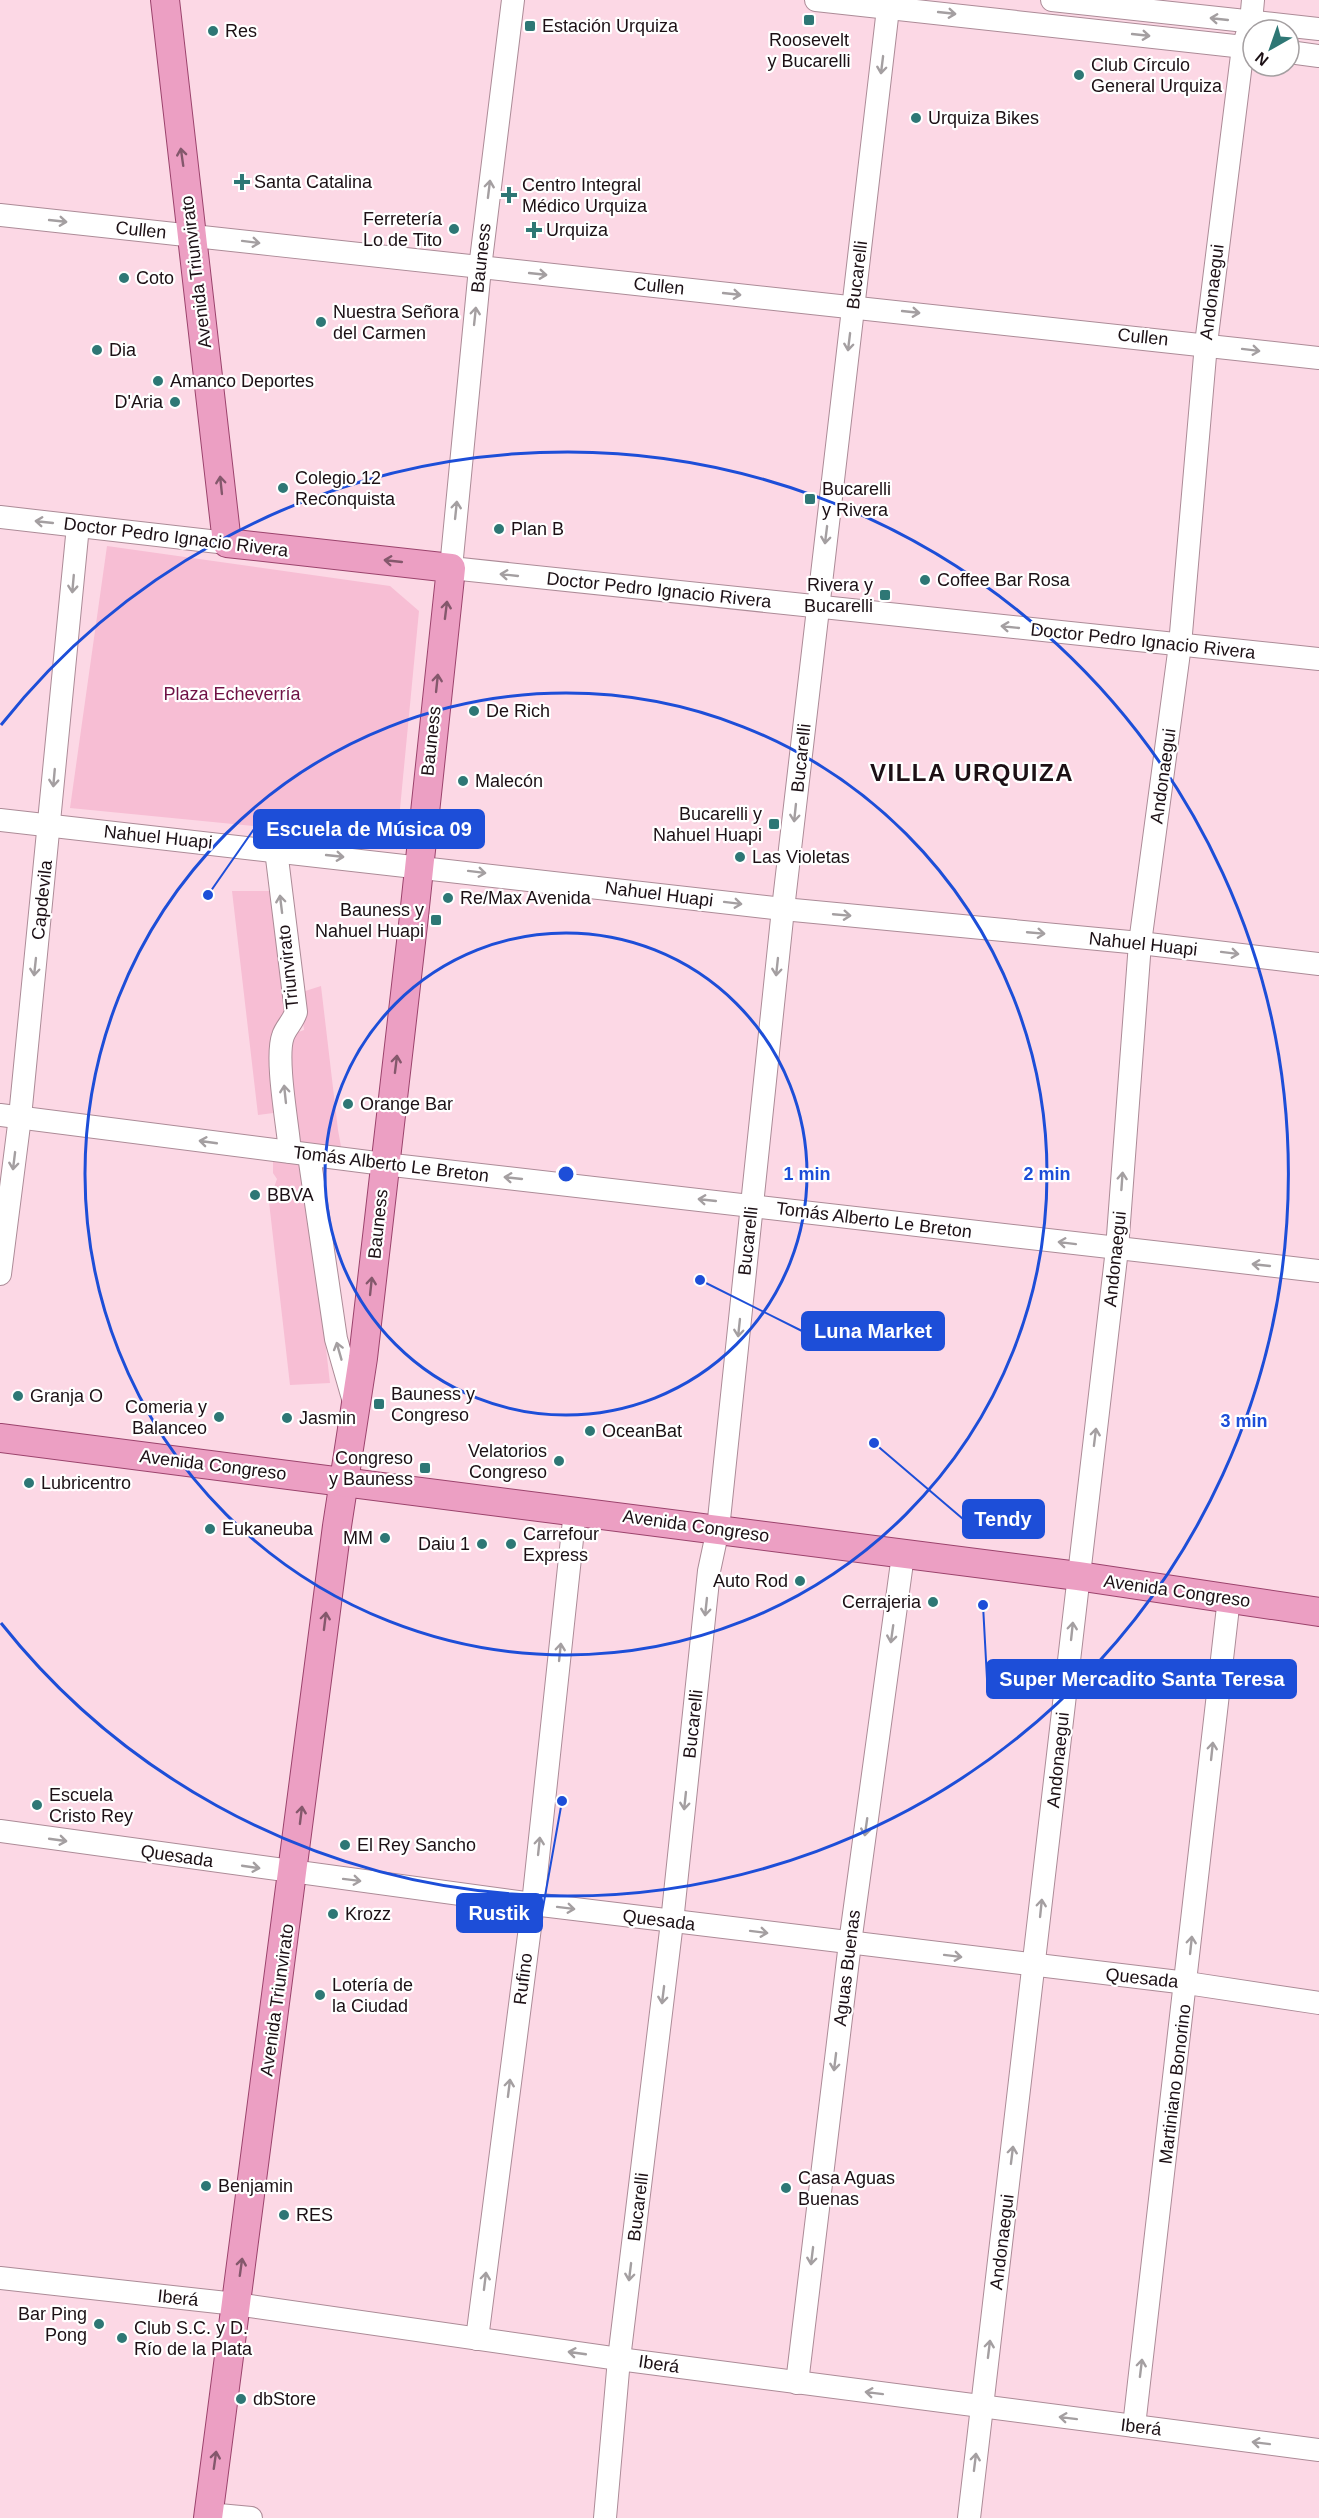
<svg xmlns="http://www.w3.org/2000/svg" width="1319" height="2518" font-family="Arial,sans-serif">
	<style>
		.green { fill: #f7bed4 }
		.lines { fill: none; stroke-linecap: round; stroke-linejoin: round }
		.minor-casing { stroke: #ac8b97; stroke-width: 24 }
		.major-casing { stroke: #9b436c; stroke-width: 30 }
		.minor { stroke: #fff; stroke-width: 22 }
		.major { stroke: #ec9fc3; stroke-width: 28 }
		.oneway { stroke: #a49fa1 }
		.oneway2 { stroke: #84586c }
		.ring { fill: none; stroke: #1d4ed8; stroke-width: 3 }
		.poi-dot { fill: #2e7775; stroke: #fff; stroke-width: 2 }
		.labels { text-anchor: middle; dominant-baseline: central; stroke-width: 4.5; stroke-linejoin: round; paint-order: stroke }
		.poi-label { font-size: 18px; fill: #1c1015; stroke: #fff; text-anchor: start }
		.street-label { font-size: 18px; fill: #1c1015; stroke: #fff }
		.park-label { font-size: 18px; fill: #701145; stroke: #fff }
		.district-label { font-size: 24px; font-weight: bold; letter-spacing: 1.5px; fill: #1c1015; stroke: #fff }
		.centre { fill: #1d4ed8; stroke: #fff; stroke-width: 3 }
		.ring-label { font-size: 18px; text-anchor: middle; font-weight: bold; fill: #1d4ed8; stroke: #fff; stroke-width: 4.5; stroke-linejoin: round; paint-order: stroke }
		.leader { fill: none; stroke: #1d4ed8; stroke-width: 2 }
		.callout-dot { fill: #1d4ed8; stroke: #fff; stroke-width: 2 }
		.callout { fill: #1d4ed8; stroke: #1d4ed8; stroke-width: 2 }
		.callout-label { font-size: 20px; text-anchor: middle; font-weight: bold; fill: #fff }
	</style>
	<rect width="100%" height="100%" fill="#fcd8e5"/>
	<!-- green -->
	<g class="green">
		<path d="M107 546 390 586 419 611 397 840 70 808Z"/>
		<path d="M232 891H270L287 1011 276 1024 273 1047 281 1112 258 1115Z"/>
		<path d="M321 986 338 1130 342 1152 302 1144 293 1124 290 1035 304 1030 299 993Z"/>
		<path d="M273 1159 298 1163 305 1168 330 1383 290 1385 269 1202 277 1179 273 1173Z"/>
	</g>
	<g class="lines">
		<defs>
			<g id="minor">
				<path d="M513 0 480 268 451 568 1319 659"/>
				<path d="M816 0 1253 48"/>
				<path d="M1052 0 1319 29"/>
				<path d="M1289 52 1319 56"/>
				<path d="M0 215 1319 358"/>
				<path d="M0 517 227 543"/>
				<path d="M0 820 783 909 1140 943 1319 964"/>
				<path d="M276 850 296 1012C293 1022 286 1027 283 1036 275 1058 288 1126 290 1152"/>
				<path d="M0 1115 384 1164 1319 1271"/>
				<path d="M309 1155 336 1339 354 1402"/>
				<path d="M0 1274 20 1117 78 526"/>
				<path d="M0 1831 533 1904 1187 1983 1319 2003"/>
				<path d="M0 2278 236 2304 619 2359 1319 2450"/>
				<path d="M477 2339 533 1904 575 1511"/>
				<path d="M797 2383 850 1943 903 1555"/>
				<path d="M1134 2426 1229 1598"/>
				<path d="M208 2514 251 2518"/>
				<path d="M605 2518 619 2359 672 1922 709 1571 718 1529 783 909 889 0"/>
				<path d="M969 2518 1117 1249 1140 943 1180 645 1206 344 1243 47 1251 22 1253 0"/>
			</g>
			<g id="major">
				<path d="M165 0 227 543 451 568 414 916 363 1358 337 1526 208 2518"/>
				<path d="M0 1438 1078 1576 1319 1612"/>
			</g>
		</defs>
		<!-- minor casing -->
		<use href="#minor" class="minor-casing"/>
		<!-- major casing -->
		<use href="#major" class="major-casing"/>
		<!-- minor -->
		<use href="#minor" class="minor"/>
		<!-- major -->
		<use href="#major" class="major"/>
	</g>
	<!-- one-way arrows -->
	<defs><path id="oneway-shaft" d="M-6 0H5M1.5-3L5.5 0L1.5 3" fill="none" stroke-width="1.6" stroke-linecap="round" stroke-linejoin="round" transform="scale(1.5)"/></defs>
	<g class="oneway">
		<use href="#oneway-shaft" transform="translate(947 13) rotate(6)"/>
		<use href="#oneway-shaft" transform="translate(1219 19) rotate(-174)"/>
		<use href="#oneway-shaft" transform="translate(1141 35) rotate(6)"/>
		<use href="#oneway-shaft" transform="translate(882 65) rotate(97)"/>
		<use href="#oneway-shaft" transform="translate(489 189) rotate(-83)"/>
		<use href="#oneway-shaft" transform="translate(58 221) rotate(6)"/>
		<use href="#oneway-shaft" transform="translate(251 242) rotate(7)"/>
		<use href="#oneway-shaft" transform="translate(538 274) rotate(6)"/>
		<use href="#oneway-shaft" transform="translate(732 294) rotate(6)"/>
		<use href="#oneway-shaft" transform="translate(911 312) rotate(6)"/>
		<use href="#oneway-shaft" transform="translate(475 316) rotate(-84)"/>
		<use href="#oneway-shaft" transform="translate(849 342) rotate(97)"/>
		<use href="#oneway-shaft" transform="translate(1251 350) rotate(7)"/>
		<use href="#oneway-shaft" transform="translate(456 510) rotate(-84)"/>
		<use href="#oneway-shaft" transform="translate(44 522) rotate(-174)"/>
		<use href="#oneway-shaft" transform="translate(826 535) rotate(97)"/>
		<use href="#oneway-shaft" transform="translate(509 575) rotate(-174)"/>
		<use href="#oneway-shaft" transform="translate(73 584) rotate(95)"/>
		<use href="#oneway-shaft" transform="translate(1010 627) rotate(-174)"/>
		<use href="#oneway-shaft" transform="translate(54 778) rotate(95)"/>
		<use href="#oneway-shaft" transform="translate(795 813) rotate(96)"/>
		<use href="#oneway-shaft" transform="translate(335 856) rotate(6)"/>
		<use href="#oneway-shaft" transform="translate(477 872) rotate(7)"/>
		<use href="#oneway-shaft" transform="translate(733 903) rotate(7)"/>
		<use href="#oneway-shaft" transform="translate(281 904) rotate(-97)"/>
		<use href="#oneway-shaft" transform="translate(842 915) rotate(5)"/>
		<use href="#oneway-shaft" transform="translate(1036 933) rotate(5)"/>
		<use href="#oneway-shaft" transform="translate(1230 953) rotate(7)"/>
		<use href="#oneway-shaft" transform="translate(35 967) rotate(96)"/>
		<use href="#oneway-shaft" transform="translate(777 967) rotate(96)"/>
		<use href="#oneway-shaft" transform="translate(285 1094) rotate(-96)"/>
		<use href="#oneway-shaft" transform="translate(208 1142) rotate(-172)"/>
		<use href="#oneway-shaft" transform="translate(14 1161) rotate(97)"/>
		<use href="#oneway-shaft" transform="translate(513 1178) rotate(-174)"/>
		<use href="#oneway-shaft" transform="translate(1122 1181) rotate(-86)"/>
		<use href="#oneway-shaft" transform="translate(707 1200) rotate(-174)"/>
		<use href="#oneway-shaft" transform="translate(1067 1243) rotate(-173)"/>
		<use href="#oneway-shaft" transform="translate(1261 1265) rotate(-174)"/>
		<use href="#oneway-shaft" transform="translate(739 1328) rotate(96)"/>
		<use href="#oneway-shaft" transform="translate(339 1351) rotate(-106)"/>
		<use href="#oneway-shaft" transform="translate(1095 1437) rotate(-83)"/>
		<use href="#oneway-shaft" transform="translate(706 1607) rotate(96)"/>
		<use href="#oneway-shaft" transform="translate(1072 1631) rotate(-84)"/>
		<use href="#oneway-shaft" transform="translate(892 1634) rotate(98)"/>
		<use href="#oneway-shaft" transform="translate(560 1652) rotate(-84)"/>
		<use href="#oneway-shaft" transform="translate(1212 1751) rotate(-84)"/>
		<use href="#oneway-shaft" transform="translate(685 1801) rotate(96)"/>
		<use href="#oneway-shaft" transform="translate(866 1827) rotate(98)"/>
		<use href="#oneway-shaft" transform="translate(58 1840) rotate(8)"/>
		<use href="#oneway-shaft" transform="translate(539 1846) rotate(-84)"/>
		<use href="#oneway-shaft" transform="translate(251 1867) rotate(8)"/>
		<use href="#oneway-shaft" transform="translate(352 1880) rotate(7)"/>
		<use href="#oneway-shaft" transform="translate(566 1908) rotate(7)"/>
		<use href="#oneway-shaft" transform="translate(1041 1908) rotate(-84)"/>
		<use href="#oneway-shaft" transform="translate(759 1932) rotate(7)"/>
		<use href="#oneway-shaft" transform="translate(1191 1945) rotate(-84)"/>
		<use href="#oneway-shaft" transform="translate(953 1956) rotate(7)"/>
		<use href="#oneway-shaft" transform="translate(663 1995) rotate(97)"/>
		<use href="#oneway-shaft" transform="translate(835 2062) rotate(97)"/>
		<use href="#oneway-shaft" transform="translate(509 2088) rotate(-83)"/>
		<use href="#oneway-shaft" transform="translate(1012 2155) rotate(-83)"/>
		<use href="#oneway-shaft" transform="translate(812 2256) rotate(97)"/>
		<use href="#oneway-shaft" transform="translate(630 2272) rotate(97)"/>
		<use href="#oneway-shaft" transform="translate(485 2281) rotate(-83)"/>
		<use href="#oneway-shaft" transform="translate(989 2349) rotate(-83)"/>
		<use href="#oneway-shaft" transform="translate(577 2353) rotate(-172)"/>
		<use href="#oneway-shaft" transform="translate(1141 2368) rotate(-83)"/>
		<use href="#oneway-shaft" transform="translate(874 2393) rotate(-173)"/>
		<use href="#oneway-shaft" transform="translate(1068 2418) rotate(-173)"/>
		<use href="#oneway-shaft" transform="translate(1261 2443) rotate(-173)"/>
		<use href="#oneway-shaft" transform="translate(975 2462) rotate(-83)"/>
	</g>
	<g class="oneway2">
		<use href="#oneway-shaft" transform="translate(182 157) rotate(-98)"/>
		<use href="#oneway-shaft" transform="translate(221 485) rotate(-96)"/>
		<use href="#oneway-shaft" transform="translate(393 561) rotate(-174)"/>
		<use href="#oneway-shaft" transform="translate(446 610) rotate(-83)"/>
		<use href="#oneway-shaft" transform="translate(437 683) rotate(-84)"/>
		<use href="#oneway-shaft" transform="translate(396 1064) rotate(-83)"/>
		<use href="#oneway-shaft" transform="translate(371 1286) rotate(-84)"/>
		<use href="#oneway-shaft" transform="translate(325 1621) rotate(-83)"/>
		<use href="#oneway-shaft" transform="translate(301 1815) rotate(-83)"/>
		<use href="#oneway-shaft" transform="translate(241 2267) rotate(-82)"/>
		<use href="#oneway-shaft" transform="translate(215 2460) rotate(-82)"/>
	</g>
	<!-- distance rings -->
	<g class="ring">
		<circle cx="566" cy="1174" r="241"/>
		<circle cx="566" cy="1174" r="481"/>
		<path d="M1 725A722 722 0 1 1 1 1623"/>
	</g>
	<!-- markers -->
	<g class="poi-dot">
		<rect x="803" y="14" width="12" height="12" rx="3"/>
		<rect x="524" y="20" width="12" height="12" rx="3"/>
		<circle cx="213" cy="31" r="6"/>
		<circle cx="1079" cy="75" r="6"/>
		<circle cx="916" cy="118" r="6"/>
		<path d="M239 173h6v6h6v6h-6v6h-6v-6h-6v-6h6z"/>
		<path d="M506 186h6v6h6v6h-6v6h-6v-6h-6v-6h6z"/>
		<circle cx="454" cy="229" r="6"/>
		<path d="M531 221h6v6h6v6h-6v6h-6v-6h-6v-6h6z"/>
		<circle cx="124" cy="278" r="6"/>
		<circle cx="321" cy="322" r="6"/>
		<circle cx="97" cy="350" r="6"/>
		<circle cx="158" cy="381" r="6"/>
		<circle cx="175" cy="402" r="6"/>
		<circle cx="283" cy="488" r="6"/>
		<rect x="804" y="493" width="12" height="12" rx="3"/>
		<circle cx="499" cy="529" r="6"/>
		<circle cx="925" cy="580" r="6"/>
		<rect x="879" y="589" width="12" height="12" rx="3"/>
		<circle cx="474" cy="711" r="6"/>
		<circle cx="463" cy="781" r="6"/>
		<rect x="768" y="818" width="12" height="12" rx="3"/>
		<circle cx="740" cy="857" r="6"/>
		<circle cx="448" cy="898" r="6"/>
		<rect x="430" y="914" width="12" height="12" rx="3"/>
		<circle cx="348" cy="1104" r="6"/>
		<circle cx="255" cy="1195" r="6"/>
		<circle cx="18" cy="1396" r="6"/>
		<rect x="373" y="1398" width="12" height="12" rx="3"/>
		<circle cx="219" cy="1417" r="6"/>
		<circle cx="287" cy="1418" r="6"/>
		<circle cx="590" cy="1431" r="6"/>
		<circle cx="559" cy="1461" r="6"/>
		<rect x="419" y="1462" width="12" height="12" rx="3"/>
		<circle cx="29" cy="1483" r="6"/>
		<circle cx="210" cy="1529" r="6"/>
		<circle cx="385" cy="1538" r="6"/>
		<circle cx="482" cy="1544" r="6"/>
		<circle cx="511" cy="1544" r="6"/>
		<circle cx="800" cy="1581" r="6"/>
		<circle cx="933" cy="1602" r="6"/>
		<circle cx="37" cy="1805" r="6"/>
		<circle cx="345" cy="1845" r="6"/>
		<circle cx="333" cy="1914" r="6"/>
		<circle cx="320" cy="1995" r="6"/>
		<circle cx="206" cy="2186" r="6"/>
		<circle cx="786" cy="2188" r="6"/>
		<circle cx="284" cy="2215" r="6"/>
		<circle cx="99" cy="2324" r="6"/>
		<circle cx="122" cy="2338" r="6"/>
		<circle cx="241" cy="2399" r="6"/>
	</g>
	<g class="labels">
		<!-- poi labels -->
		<g class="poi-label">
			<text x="542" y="26">Estación Urquiza</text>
			<text x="225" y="31">Res</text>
			<text x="809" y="40" text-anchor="middle">Roosevelt<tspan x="809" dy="21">y Bucarelli</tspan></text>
			<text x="1091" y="65">Club Círculo<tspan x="1091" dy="21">General Urquiza</tspan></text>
			<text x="928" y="118">Urquiza Bikes</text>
			<text x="254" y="182">Santa Catalina</text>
			<text x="522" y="185">Centro Integral<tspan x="522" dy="21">Médico Urquiza</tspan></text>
			<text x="442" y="219" text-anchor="end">Ferretería<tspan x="442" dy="21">Lo de Tito</tspan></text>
			<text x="546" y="230">Urquiza</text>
			<text x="136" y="278">Coto</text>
			<text x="333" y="312">Nuestra Señora<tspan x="333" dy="21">del Carmen</tspan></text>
			<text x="109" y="350">Dia</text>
			<text x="170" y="381">Amanco Deportes</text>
			<text x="163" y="402" text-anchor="end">D'Aria</text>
			<text x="295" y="478">Colegio 12<tspan x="295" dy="21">Reconquista</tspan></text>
			<text x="822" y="489">Bucarelli<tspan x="822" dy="21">y Rivera</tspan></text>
			<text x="511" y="529">Plan B</text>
			<text x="937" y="580">Coffee Bar Rosa</text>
			<text x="873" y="585" text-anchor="end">Rivera y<tspan x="873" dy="21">Bucarelli</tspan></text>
			<text x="486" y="711">De Rich</text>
			<text x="475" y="781">Malecón</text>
			<text x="762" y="814" text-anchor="end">Bucarelli y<tspan x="762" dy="21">Nahuel Huapi</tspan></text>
			<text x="752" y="857">Las Violetas</text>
			<text x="460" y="898">Re/Max Avenida</text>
			<text x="424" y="910" text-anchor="end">Bauness y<tspan x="424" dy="21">Nahuel Huapi</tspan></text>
			<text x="360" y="1104">Orange Bar</text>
			<text x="267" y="1195">BBVA</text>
			<text x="391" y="1394">Bauness y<tspan x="391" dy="21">Congreso</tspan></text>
			<text x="30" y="1396">Granja O</text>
			<text x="207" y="1407" text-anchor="end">Comeria y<tspan x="207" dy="21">Balanceo</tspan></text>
			<text x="299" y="1418">Jasmin</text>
			<text x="602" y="1431">OceanBat</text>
			<text x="547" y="1451" text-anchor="end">Velatorios<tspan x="547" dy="21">Congreso</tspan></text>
			<text x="413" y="1458" text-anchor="end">Congreso<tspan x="413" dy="21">y Bauness</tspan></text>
			<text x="41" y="1483">Lubricentro</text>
			<text x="222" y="1529">Eukaneuba</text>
			<text x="523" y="1534">Carrefour<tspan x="523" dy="21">Express</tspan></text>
			<text x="373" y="1538" text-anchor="end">MM</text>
			<text x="470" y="1544" text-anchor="end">Daiu 1</text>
			<text x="788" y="1581" text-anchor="end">Auto Rod</text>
			<text x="921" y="1602" text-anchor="end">Cerrajeria</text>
			<text x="49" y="1795">Escuela<tspan x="49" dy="21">Cristo Rey</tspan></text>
			<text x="357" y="1845">El Rey Sancho</text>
			<text x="345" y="1914">Krozz</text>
			<text x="332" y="1985">Lotería de<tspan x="332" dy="21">la Ciudad</tspan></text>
			<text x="798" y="2178">Casa Aguas<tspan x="798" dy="21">Buenas</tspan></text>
			<text x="218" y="2186">Benjamin</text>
			<text x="296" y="2215">RES</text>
			<text x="87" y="2314" text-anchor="end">Bar Ping<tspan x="87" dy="21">Pong</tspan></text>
			<text x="134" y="2328">Club S.C. y D.<tspan x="134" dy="21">Río de la Plata</tspan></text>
			<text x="253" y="2399">dbStore</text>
		</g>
		<!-- street labels -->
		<g class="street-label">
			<text transform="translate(141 230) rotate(6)">Cullen</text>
			<text transform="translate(481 258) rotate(-84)">Bauness</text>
			<text transform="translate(196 272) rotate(-97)">Avenida Triunvirato</text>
			<text transform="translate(857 275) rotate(-83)">Bucarelli</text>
			<text transform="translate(659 286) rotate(6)">Cullen</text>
			<text transform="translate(1212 292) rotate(-83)">Andonaegui</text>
			<text transform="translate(1143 337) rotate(6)">Cullen</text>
			<text transform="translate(176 537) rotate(7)">Doctor Pedro Ignacio Rivera</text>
			<text transform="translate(659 590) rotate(6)">Doctor Pedro Ignacio Rivera</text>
			<text transform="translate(1143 641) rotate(6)">Doctor Pedro Ignacio Rivera</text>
			<text transform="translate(431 741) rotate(-84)">Bauness</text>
			<text transform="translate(801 758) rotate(-84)">Bucarelli</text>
			<text transform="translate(1163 776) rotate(-82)">Andonaegui</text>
			<text transform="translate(158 837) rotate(6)">Nahuel Huapi</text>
			<text transform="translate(659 894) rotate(7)">Nahuel Huapi</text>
			<text transform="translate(42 900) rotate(-84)">Capdevila</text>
			<text transform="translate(1143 944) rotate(6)">Nahuel Huapi</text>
			<text transform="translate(288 967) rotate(-96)">Triunvirato</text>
			<text transform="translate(391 1164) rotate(7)">Tomás Alberto Le Breton</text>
			<text transform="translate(874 1220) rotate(7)">Tomás Alberto Le Breton</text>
			<text transform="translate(378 1224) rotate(-84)">Bauness</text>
			<text transform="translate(748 1241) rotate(-84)">Bucarelli</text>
			<text transform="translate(1115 1259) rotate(-84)">Andonaegui</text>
			<text transform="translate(213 1465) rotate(7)">Avenida Congreso</text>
			<text transform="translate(696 1526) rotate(8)">Avenida Congreso</text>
			<text transform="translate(1177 1591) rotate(8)">Avenida Congreso</text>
			<text transform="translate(693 1724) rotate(-84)">Bucarelli</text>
			<text transform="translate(1058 1760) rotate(-84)">Andonaegui</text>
			<text transform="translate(177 1856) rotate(8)">Quesada</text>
			<text transform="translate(659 1920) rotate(7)">Quesada</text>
			<text transform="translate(847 1968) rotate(-83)">Aguas Buenas</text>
			<text transform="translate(1142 1978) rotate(6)">Quesada</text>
			<text transform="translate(523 1979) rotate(-83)">Rufino</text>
			<text transform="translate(277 2000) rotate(-82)">Avenida Triunvirato</text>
			<text transform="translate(1175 2084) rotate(-83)">Martiniano Bonorino</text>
			<text transform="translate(638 2207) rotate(-83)">Bucarelli</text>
			<text transform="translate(1002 2242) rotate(-83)">Andonaegui</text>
			<text transform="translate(178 2298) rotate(6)">Iberá</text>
			<text transform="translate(659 2364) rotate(8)">Iberá</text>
			<text transform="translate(1141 2427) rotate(7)">Iberá</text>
		</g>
		<!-- park labels -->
		<g class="park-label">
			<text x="232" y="694">Plaza Echeverría</text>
		</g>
		<!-- district labels -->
		<g class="district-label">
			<text x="972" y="772">VILLA URQUIZA</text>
		</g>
	</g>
	<circle cx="566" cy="1174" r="9" class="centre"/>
	<g class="ring-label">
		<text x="807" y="1180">1 min</text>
		<text x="1047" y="1180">2 min</text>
		<text x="1244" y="1427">3 min</text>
	</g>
	<!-- callouts -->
	<path class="leader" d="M208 895L254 829M700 1280L802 1331M874 1443L963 1519M983 1605L987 1679M562 1801L542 1913"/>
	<g class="callout-dot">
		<circle cx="208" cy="895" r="6"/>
		<circle cx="700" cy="1280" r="6"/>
		<circle cx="874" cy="1443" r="6"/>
		<circle cx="983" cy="1605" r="6"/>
		<circle cx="562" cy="1801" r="6"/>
	</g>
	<g class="callout">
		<rect x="254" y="810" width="230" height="38" rx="6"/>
		<rect x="802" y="1312" width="142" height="38" rx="6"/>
		<rect x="963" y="1500" width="81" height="38" rx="6"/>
		<rect x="987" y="1660" width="309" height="38" rx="6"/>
		<rect x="457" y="1894" width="85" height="38" rx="6"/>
	</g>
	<g class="callout-label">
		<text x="369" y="836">Escuela de Música 09</text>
		<text x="873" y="1338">Luna Market</text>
		<text x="1003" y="1526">Tendy</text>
		<text x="1142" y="1686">Super Mercadito Santa Teresa</text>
		<text x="499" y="1920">Rustik</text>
	</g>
	<!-- north arrow -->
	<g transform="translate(1271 48) rotate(220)"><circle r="28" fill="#ffffff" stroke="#a49fa1" stroke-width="1.5"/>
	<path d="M0-4.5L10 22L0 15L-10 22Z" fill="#2e7775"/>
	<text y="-9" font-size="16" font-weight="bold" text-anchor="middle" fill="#1c1015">N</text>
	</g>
</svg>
